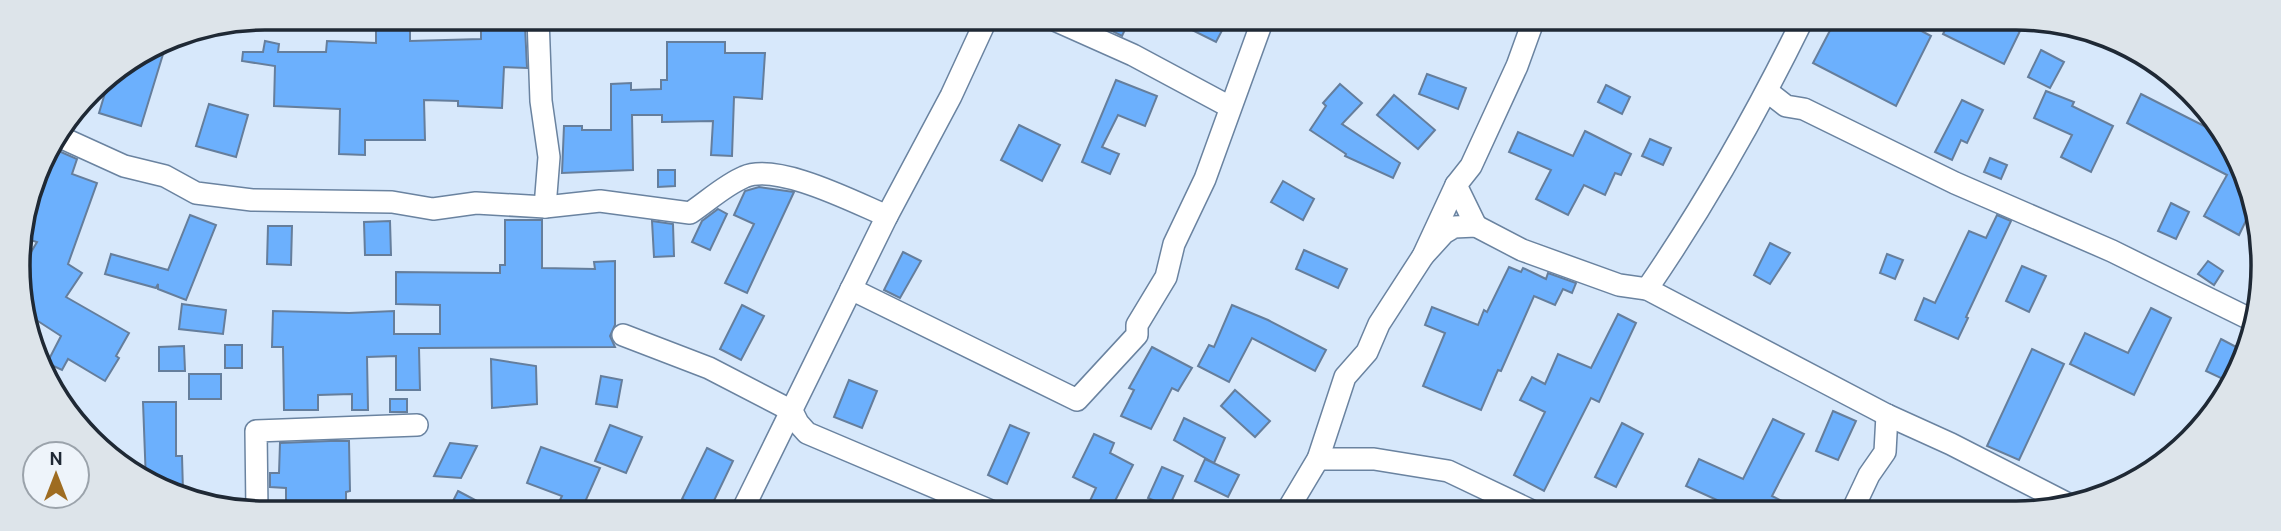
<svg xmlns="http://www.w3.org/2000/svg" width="2281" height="531" font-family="Overpass,sans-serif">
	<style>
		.building { fill: #6cb0fd; stroke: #657e9c; stroke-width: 2 }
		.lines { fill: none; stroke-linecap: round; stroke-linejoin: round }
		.minor-casing { stroke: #6a83a0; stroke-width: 24 }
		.minor { stroke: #fff; stroke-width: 21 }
		.rim { fill: none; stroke: #1f2935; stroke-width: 3.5 }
	</style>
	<rect width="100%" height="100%" fill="#d7e8fb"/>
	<!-- building -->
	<g class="building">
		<path d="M376 18H410V41L481 39V24L525 26 527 68 504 67 502 108 458 106V101L424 100 425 140H365V155L339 154 340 109 274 106 275 66 242 61 243 52H263L265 41 279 44 278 52H326L327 41 376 43Z"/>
		<path d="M1086 18 1117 19H1130L1122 36Z"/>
		<path d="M1170 19H1228L1216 42Z"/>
		<path d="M1836 19H1899L1931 36 1896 106 1813 63Z"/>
		<path d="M1950 20H1995L2020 31 2004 64 1943 34Z"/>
		<path d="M168 38 141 126 99 113 111 73Z"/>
		<path d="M667 42H725V53H765L762 99 734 97 732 156 711 155 713 121 662 122V115H632L633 170 562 173 564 126H582V130H611V84L631 83V90L661 89V80H667Z"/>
		<path d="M2041 50 2064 62 2050 88 2028 77Z"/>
		<path d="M1427 74 1466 88 1458 109 1419 94Z"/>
		<path d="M1116 80 1157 96 1145 126 1118 115 1102 147 1119 154 1110 174 1082 162Z"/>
		<path d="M1340 84 1362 103 1342 124 1400 163 1393 178 1345 156 1346 154 1310 130 1326 106 1323 103Z"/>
		<path d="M1606 85 1630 97 1622 114 1598 102Z"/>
		<path d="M2046 91 2074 102 2072 106 2113 126 2091 172 2061 157 2072 135 2034 118Z"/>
		<path d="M2141 94 2222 135 2255 202 2239 235 2204 216 2227 175 2127 123Z"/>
		<path d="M1394 95 1435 130 1418 149 1377 115Z"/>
		<path d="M1962 100 1983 110 1967 143 1961 140 1952 160 1935 152Z"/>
		<path d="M209 104 248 115 236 157 196 146Z"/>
		<path d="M1019 125 1060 145 1042 181 1001 160Z"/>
		<path d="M1585 131 1631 154 1621 175 1615 173 1605 195 1584 185 1568 215 1536 199 1551 170 1509 152 1518 132 1573 156Z"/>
		<path d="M1650 139 1671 148 1663 165 1642 156Z"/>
		<path d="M48 149 61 152 77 159 72 174 97 183 68 264 82 273 66 297 129 333 116 356 119 358 105 381 68 359 62 370 47 363 61 336 27 314 21 269 37 242 21 237 43 156Z"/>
		<path d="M1990 158 2007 165 2001 179 1984 172Z"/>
		<path d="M658 170H675V186L658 187Z"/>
		<path d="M1283 181 1314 199 1303 220 1271 202Z"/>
		<path d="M759 187 794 192 747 293 725 283 754 224 734 215 745 191Z"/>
		<path d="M2171 203 2189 212 2176 239 2158 231Z"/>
		<path d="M718 209 727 214 710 250 692 242 702 221Z"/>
		<path d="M190 215 216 225 186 300 158 289V284L156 288 105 274 111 254 168 270Z"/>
		<path d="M1997 215 2011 221 1966 317 1968 318 1958 339 1915 320 1924 298 1935 303 1969 231 1986 238Z"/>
		<path d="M505 220H542V268L595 269 594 262 615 261V325L610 336 615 347 419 348 420 390H396V356L367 357 368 410H352V394L318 395V410H284L283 347H272L273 311 349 313 394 311V334H440V305L396 304V272L500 273V265H505Z"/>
		<path d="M390 221 391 255H365L364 222Z"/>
		<path d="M652 221 673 224 674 256 654 257Z"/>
		<path d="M268 226H292L291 265 267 264Z"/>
		<path d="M1770 243 1790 253 1770 284 1754 275Z"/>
		<path d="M1304 250 1347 269 1338 288 1296 269Z"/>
		<path d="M903 252 921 261 900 298 884 290Z"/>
		<path d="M1887 254 1903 260 1895 279 1880 273Z"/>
		<path d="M2208 261 2223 271 2214 285 2198 274Z"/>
		<path d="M2022 266 2046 276 2029 312 2006 301Z"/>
		<path d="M1509 267 1521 272 1523 268 1546 279 1548 273 1576 283 1572 293 1563 289 1555 305 1534 296 1501 371 1498 370 1481 410 1423 386 1445 333 1425 325 1432 307 1478 325 1484 310 1487 312Z"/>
		<path d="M182 304 226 310 223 334 179 329Z"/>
		<path d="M742 305 764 316 741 360 720 349Z"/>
		<path d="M1232 305 1268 320 1326 350 1315 371 1252 338 1229 382 1198 366 1209 345 1214 347Z"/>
		<path d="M2151 308 2171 318 2134 395 2070 364 2085 333 2128 353Z"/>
		<path d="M1618 314 1636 323 1599 402 1591 398 1544 491 1514 475 1545 412 1520 400 1532 377 1545 384 1558 354 1591 368Z"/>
		<path d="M2221 339 2240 349 2225 380 2206 371Z"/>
		<rect x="225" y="345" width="17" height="23"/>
		<path d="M184 346 185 371H159V347Z"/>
		<path d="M1152 347 1192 368 1178 391 1172 388 1151 429 1121 416 1134 390 1129 388Z"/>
		<path d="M2032 349 2064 364 2019 460 1987 446Z"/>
		<path d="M491 359 536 366 537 404 492 408Z"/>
		<rect x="189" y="374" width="32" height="25"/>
		<path d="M601 376 622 380 617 407 596 404Z"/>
		<path d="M849 380 877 391 862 428 834 417Z"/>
		<path d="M1235 390 1270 421 1255 437 1221 406Z"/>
		<rect x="390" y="399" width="17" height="13"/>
		<path d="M143 402H176V456H182L183 491H172L146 482Z"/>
		<path d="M1833 411 1856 421 1838 460 1816 451Z"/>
		<path d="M1184 418 1225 438 1214 463 1174 440Z"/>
		<path d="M1773 419 1804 434 1772 496 1782 501 1777 511H1725L1728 505 1686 486 1699 459 1743 479Z"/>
		<path d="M1622 423 1643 434 1616 487 1595 477Z"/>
		<path d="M610 425 642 437 626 473 595 461Z"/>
		<path d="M1010 425 1029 433 1007 484 988 475Z"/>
		<path d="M1094 434 1114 443 1110 453 1133 465 1110 511H1101L1088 505 1096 488 1073 477Z"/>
		<path d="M330 441H349L350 491 346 492V511H286V488L270 487V473H279L280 443Z"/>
		<path d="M450 443 477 446 461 478 434 476Z"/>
		<path d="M541 447 600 468 581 511H567L557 506 562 496 527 483Z"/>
		<path d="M707 448 733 461 709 511 682 499Z"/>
		<path d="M1205 459 1239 475 1228 497 1195 481Z"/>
		<path d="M1162 467 1183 476 1169 507 1148 498Z"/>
		<path d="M458 491 496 511H448Z"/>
	</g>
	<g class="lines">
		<defs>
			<g id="minor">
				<path d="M538 18 541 101 549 157 545 207"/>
				<path d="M1050 18 1133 55 1230 107"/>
				<path d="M1768 92 1786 106 1804 109 1955 183 2112 251 2254 321"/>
				<path d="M58 136 124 166 165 176 196 193 252 200 392 202 433 209 476 203 545 207 600 201 690 213C708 201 725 185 744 177 777 162 856 203 887 216"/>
				<path d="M1456 185 1476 226"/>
				<path d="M1423 256 1444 233 1454 227 1476 226 1522 250 1619 285 1647 289 1887 415 1951 444 2070 505"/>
				<path d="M851 289 1077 400 1137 335V325L1166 277 1174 244 1205 179 1263 19"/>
				<path d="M1647 289C1706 203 1757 113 1803 19"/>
				<path d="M623 335 709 368 792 411 798 423 807 433 991 511"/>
				<path d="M1318 459H1374L1448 471 1532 511"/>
				<path d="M257 511 256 431 417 425"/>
				<path d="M742 511 887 216 951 96 987 18"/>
				<path d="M1287 511 1318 459 1345 377 1367 352 1379 324 1423 256 1456 185 1471 166 1517 66 1534 19"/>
				<path d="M1852 511 1869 475 1885 452 1887 415"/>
			</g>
		</defs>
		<!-- minor casing -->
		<use href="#minor" class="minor-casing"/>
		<!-- minor -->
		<use href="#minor" class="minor"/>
	</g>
	<!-- crop -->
	<path d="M0 0H2281V531H0ZM265 30H2016A235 235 0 0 1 2251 265V266A235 235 0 0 1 2016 501H265A235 235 0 0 1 30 266V265A235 235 0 0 1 265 30Z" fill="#dde4ea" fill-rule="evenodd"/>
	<path class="rim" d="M265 30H2016A235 235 0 0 1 2251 265V266A235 235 0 0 1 2016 501H265A235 235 0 0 1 30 266V265A235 235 0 0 1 265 30Z"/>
	<!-- north arrow -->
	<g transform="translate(56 475)"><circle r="33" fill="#eef4fa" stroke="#9ba3ab" stroke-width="2"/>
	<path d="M0-5L12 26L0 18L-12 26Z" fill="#9e6c21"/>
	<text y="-10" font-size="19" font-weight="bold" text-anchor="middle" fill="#1f2935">N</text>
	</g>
</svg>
